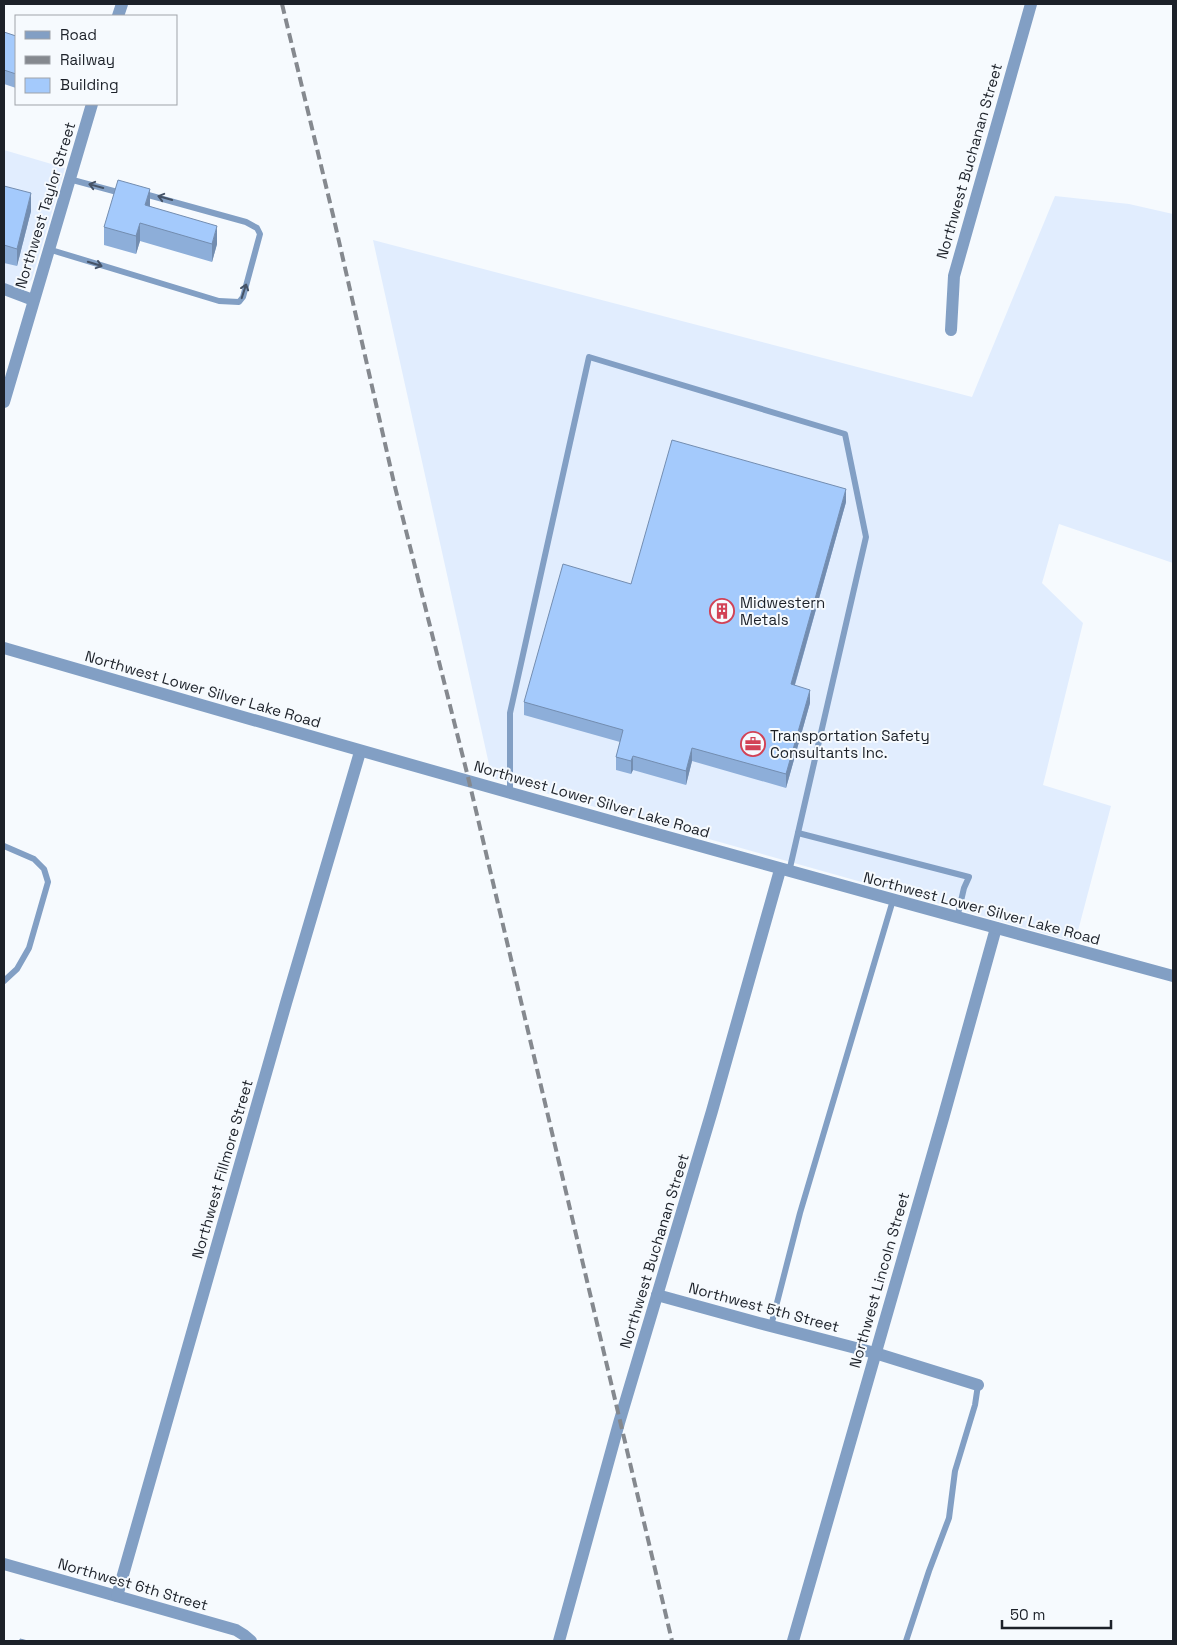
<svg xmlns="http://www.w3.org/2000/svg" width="1177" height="1645" font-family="'Space Grotesk',sans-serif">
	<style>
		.built { fill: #e1edfe }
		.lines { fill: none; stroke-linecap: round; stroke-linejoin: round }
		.service { stroke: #829fc4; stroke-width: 6 }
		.minor { stroke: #829fc4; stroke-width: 12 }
		.tertiary { stroke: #829fc4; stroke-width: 12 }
		.rail { stroke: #85898f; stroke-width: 4; stroke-dasharray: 10 5; stroke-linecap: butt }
		.wall { fill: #8daed9 }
		.shaded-wall { fill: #738db0 }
		.building { fill: #a4cafc; stroke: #738db0 }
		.oneway { stroke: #455367 }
		.labels { text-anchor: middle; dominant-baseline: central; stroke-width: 4; stroke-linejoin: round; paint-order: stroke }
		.street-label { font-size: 15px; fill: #1c2129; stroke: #f6fafe }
		.poi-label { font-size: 15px; fill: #1c2129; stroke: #f6fafe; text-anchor: start }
	</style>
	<rect width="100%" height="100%" fill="#f6fafe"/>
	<!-- built -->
	<g class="built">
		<path d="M4 150 65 168 32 279 26 286 18 289 4 285Z"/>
		<path d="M1055 196 1129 204 1173 214V563L1059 524 1042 583 1083 623 1043 785 1111 806 1075 942 492 778 373 240 972 397Z"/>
	</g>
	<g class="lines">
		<!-- service -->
		<g class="service">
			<path d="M69 179 121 193"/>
			<path d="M48 249 219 301 239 302 243 297 260 234 257 228 246 222 141 193"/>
			<path d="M510 793V713L589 357 845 434 866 537 789 872"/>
			<path d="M798 833 969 877 964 888 957 918"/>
			<path d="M4 846 34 859 44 869 48 882 29 948 17 969 4 981"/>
			<path d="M771 1326 800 1213 893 900"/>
			<path d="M906 1641 929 1571 949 1518 955 1471 975 1405 978 1385"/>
		</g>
		<!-- minor -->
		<g class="minor">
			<path d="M118 16 122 4"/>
			<path d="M4 289 33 300"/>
			<path d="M951 330 954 276 1031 4"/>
			<path d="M4 402 92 104"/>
			<path d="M657 1295 759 1323 875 1353 978 1385"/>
			<path d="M4 1564 236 1630 244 1635 251 1641"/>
			<path d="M117 1596 286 1003 360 752"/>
			<path d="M559 1641 619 1423 712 1111 780 870"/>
			<path d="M793 1641 944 1115 996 928"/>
		</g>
		<!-- tertiary -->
		<path class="tertiary" d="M4 648C393 761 782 870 1173 976"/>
		<!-- rail -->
		<path class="rail" d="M282 4 333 215 394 483 469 781 672 1641"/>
	</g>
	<!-- wall -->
	<g class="wall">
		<path d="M4 32 16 36V88L4 84Z"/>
		<path d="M4 186 31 211 17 266 4 263Z"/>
		<path d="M150 206 217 244 212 262 140 241 136 254 104 245V227Z"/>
		<path d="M846 502 795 685 810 703 786 788 692 761 686 785 633 770 631 774 616 770V757L620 742 524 715V702L631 584Z"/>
	</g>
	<!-- shaded-wall -->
	<g class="shaded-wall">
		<path d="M150 189V207L145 205Z"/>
		<path d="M31 193V211L17 266V249Z"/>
		<path d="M140 223V241L136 254V236Z"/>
		<path d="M217 226V244L212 262V244Z"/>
		<path d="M846 489V502L791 698V684Z"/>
		<path d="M810 690V703L786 788V774Z"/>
		<path d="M692 748V761L686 785V771Z"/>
		<path d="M633 756V770L631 774V761Z"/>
	</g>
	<!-- building -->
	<g class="building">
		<path d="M4 32 16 36V74L4 70Z"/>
		<path d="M118 180 150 189 145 205 217 226 212 244 140 223 136 236 104 227Z"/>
		<path d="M4 186 31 193 17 249 4 245Z"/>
		<path d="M672 440 846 489 791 684 810 690 786 774 692 748 686 771 633 756 631 761 616 757 623 730 524 702 563 564 631 584Z"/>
		<path d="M20 1639 28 1641H20Z"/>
	</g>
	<!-- one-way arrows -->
	<defs><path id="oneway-shaft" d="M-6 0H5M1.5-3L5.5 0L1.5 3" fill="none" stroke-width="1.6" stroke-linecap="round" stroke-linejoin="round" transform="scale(1.25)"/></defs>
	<g class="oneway">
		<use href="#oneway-shaft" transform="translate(96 186) rotate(-165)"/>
		<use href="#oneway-shaft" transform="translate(165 198) rotate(-164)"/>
		<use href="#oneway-shaft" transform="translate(95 264) rotate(17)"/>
		<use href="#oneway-shaft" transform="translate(244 291) rotate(-72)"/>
	</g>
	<!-- icons -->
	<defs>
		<symbol id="building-ring" viewBox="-11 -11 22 22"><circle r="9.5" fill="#f6fafe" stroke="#d24256" stroke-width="1.5"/><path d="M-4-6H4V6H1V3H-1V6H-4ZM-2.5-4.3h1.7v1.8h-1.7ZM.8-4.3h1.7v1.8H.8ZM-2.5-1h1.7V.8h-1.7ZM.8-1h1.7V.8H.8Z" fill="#d24256"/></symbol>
		<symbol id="office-ring" viewBox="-11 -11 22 22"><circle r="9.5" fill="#f6fafe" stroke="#d24256" stroke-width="1.5"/><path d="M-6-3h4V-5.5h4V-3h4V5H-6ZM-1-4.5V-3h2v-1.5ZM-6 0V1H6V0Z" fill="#d24256"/></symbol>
	</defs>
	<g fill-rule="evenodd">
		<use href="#building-ring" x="708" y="597" width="28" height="28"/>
		<use href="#office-ring" x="739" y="730" width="28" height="28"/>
	</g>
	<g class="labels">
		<!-- street labels -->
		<g class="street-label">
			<text transform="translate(969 161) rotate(-74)">Northwest Buchanan Street</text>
			<text transform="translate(45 205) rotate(-73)">Northwest Taylor Street</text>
			<text transform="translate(203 689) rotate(16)">Northwest Lower Silver Lake Road</text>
			<text transform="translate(592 799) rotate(16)">Northwest Lower Silver Lake Road</text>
			<text transform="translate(982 908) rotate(15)">Northwest Lower Silver Lake Road</text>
			<text transform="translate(222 1169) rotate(-74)">Northwest Fillmore Street</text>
			<text transform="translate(654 1251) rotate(-73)">Northwest Buchanan Street</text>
			<text transform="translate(879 1280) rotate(-74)">Northwest Lincoln Street</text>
			<text transform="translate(764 1307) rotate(15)">Northwest 5th Street</text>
			<text transform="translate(133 1584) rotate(16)">Northwest 6th Street</text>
		</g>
		<!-- poi labels -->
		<g class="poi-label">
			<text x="740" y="602">Midwestern<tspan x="740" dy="17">Metals</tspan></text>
			<text x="770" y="735">Transportation Safety<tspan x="770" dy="17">Consultants Inc.</tspan></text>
		</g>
	</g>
	<!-- border -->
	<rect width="1177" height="1645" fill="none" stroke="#1c2129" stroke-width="10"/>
	<!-- legend -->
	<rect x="15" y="15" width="162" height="90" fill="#f6fafe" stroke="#9fa3a9"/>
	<rect x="25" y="31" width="25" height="8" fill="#829fc4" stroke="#9fa3a9"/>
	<text x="60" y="40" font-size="15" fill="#1c2129">Road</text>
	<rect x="25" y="56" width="25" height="8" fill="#85898f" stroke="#9fa3a9"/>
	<text x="60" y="65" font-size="15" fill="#1c2129">Railway</text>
	<rect x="25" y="78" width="25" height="15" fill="#a4cafc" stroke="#9fa3a9"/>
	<text x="60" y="90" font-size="15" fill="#1c2129">Building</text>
	<!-- scale -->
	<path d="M1002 1620v8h109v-8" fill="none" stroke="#1c2129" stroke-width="2.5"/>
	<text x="1010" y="1620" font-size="15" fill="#1c2129" stroke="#f6fafe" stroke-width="4" paint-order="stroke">50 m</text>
</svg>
